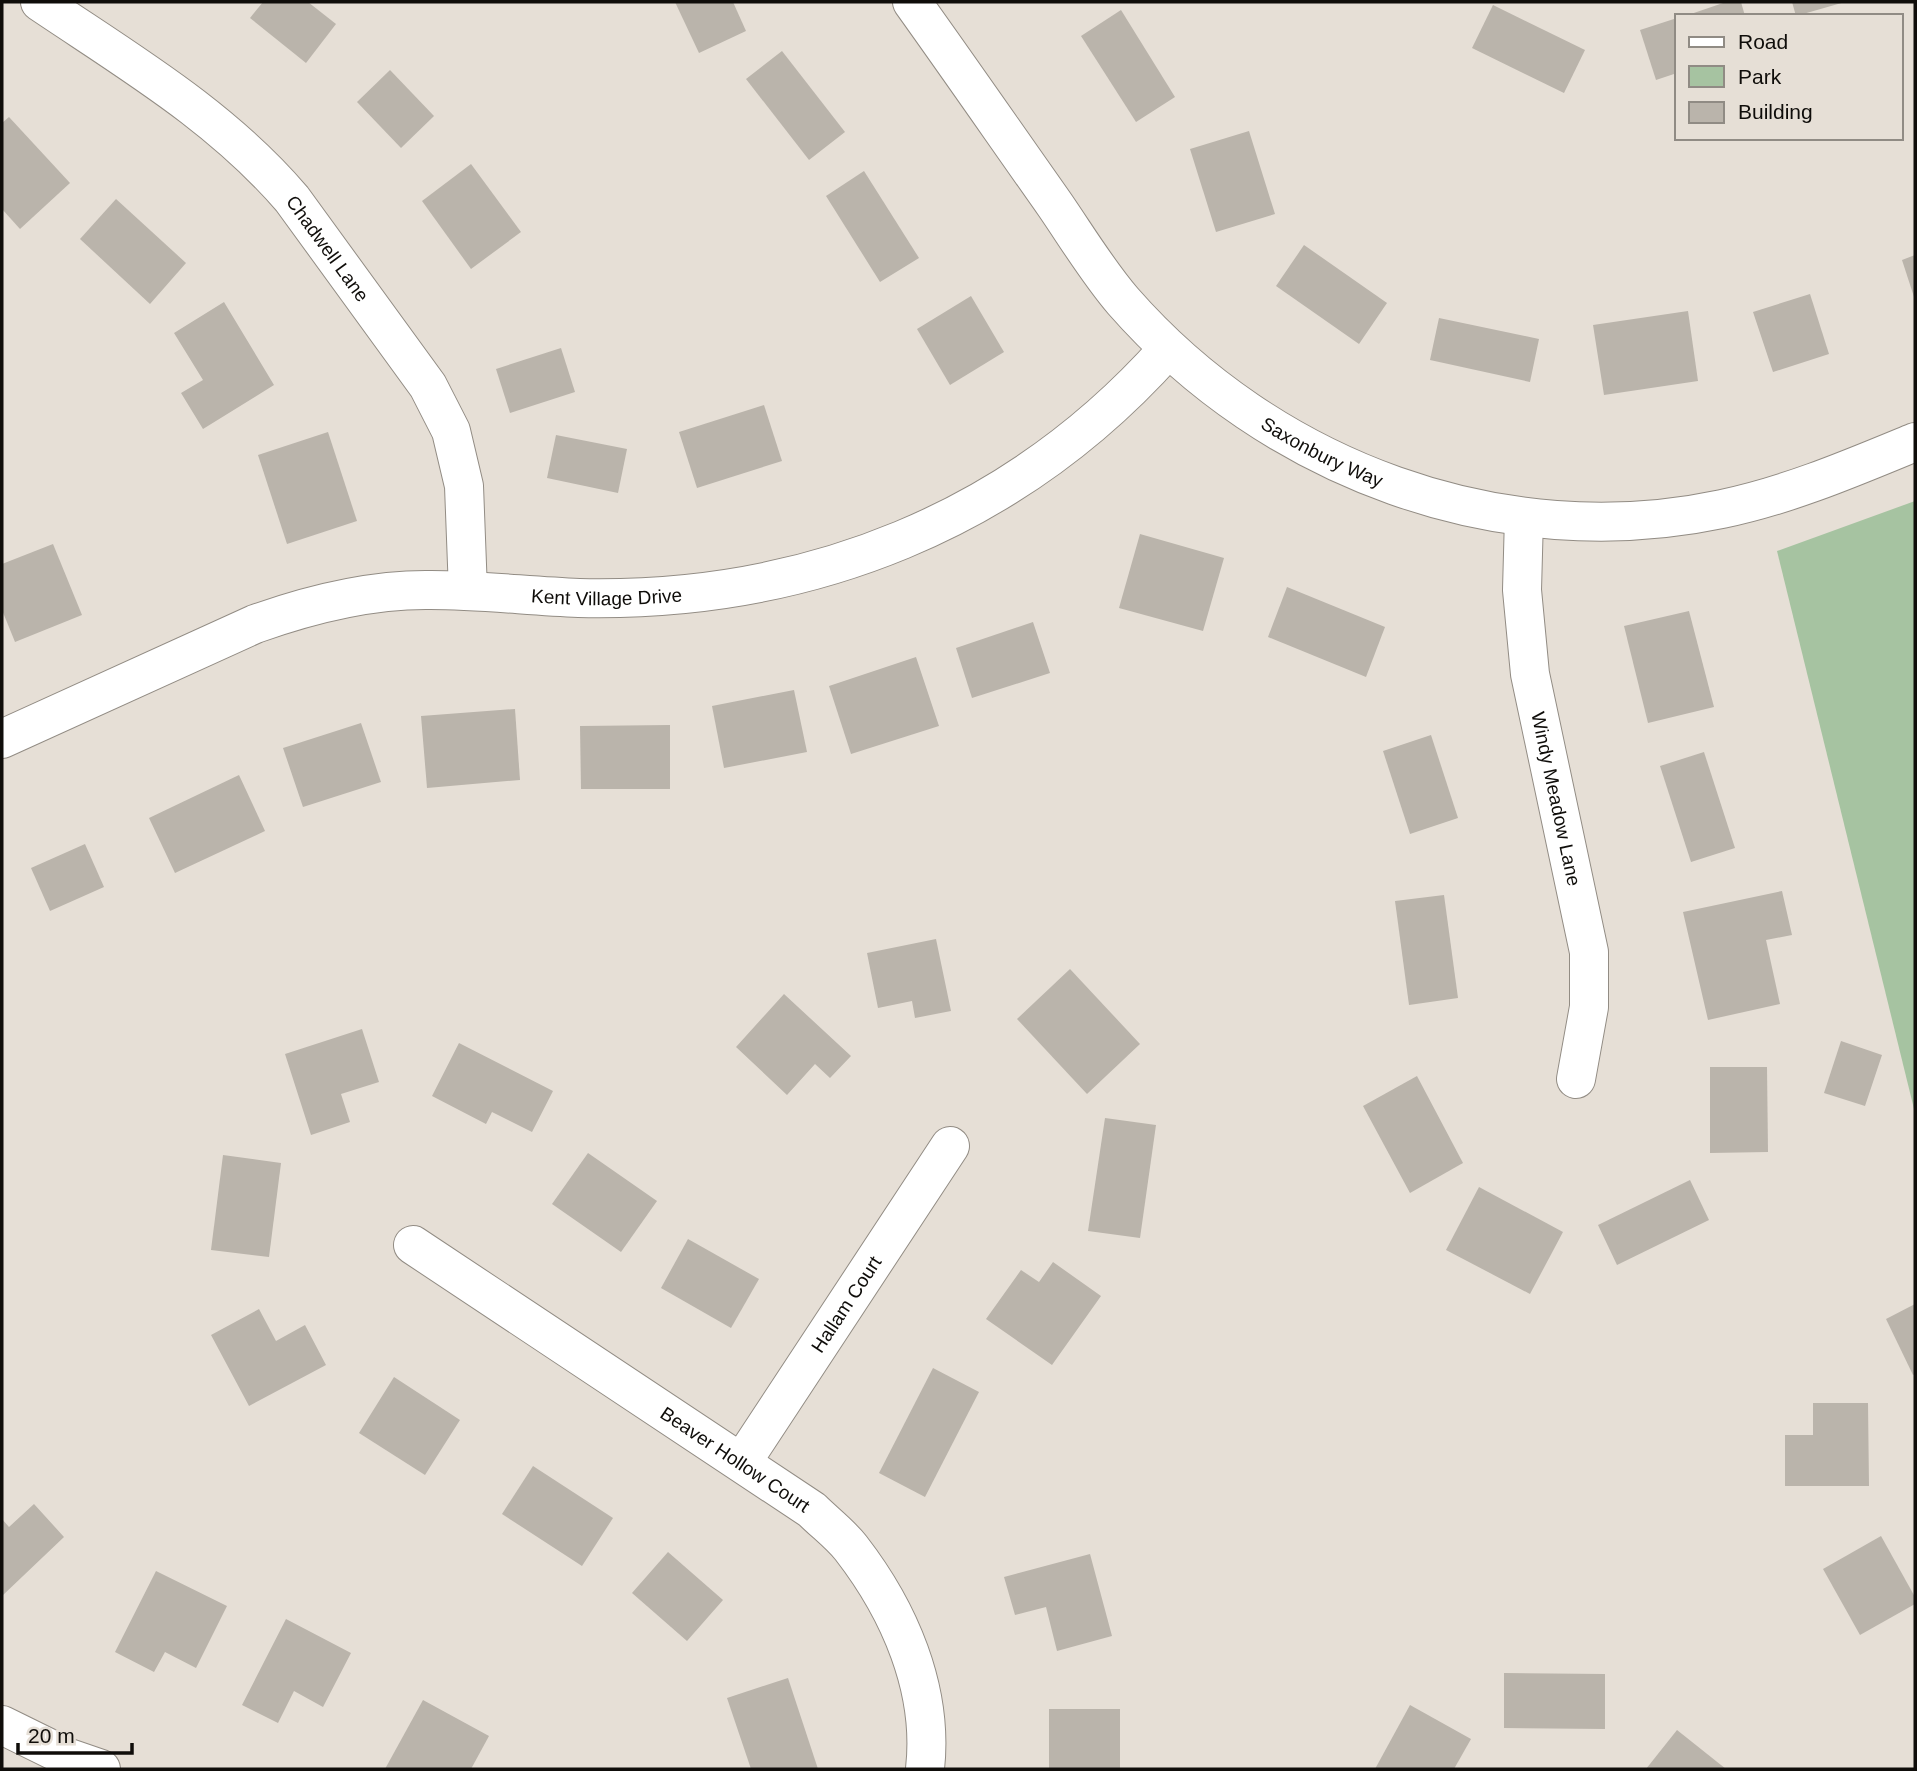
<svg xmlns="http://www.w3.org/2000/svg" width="1917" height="1771" font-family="Helvetica,sans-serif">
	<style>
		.green { fill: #a6c3a1 }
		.building { fill: #bab4ab }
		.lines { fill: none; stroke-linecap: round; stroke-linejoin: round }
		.street-casing { stroke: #928c84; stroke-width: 40 }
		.street { stroke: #fff; stroke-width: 38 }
		.labels { text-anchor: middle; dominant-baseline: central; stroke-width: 7; stroke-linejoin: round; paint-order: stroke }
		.street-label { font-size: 19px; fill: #0f0d0a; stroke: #e6dfd6 }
	</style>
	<rect width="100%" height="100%" fill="#e6dfd6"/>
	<!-- green -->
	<path class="green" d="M1915 501V1113L1777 551Z"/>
	<!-- building -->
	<g class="building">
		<path d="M263 2H308L336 24 306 63 250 18Z"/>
		<path d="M675 2H733L746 31 699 53Z"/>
		<path d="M1726 2H1741L1745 16H1685Z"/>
		<path d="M1792 2H1845L1796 16Z"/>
		<path d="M1493 5 1585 50 1564 93 1472 48Z"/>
		<path d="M1121 10 1175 97 1136 122 1081 36Z"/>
		<path d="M1677 18V73L1656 80 1640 30Z"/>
		<path d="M782 51 845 132 809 160 746 79Z"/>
		<path d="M390 70 434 116 401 148 357 102Z"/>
		<path d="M9 117 70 183 20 229 2 209V123Z"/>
		<path d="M1249 131 1275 214 1216 232 1190 149Z"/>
		<path d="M471 164 521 232 471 269 422 201Z"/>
		<path d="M864 171 919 258 880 282 826 196Z"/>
		<path d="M116 199 186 263 150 304 80 239Z"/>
		<path d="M1304 245 1387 303 1359 344 1276 286Z"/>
		<path d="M1915 255V300L1902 260Z"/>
		<path d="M1810 294 1829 354 1773 372 1753 312Z"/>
		<path d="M971 296 1004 352 950 385 917 329Z"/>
		<path d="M224 302 274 385 203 429 181 393 203 380 174 333Z"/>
		<path d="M1688 311 1698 381 1604 395 1593 325Z"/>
		<path d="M1439 318 1539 339 1530 382 1430 360Z"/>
		<path d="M561 348 575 392 510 413 496 369Z"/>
		<path d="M764 405 782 461 697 488 679 432Z"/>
		<path d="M328 432 357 521 287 544 258 455Z"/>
		<path d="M556 435 627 449 618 493 547 478Z"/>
		<path d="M1140 534 1224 558 1203 631 1119 608Z"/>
		<path d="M53 544 82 615 15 642 2 610V564Z"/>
		<path d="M1287 587 1385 627 1366 677 1268 637Z"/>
		<path d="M1689 611 1714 707 1648 723 1624 626Z"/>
		<path d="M1033 622 1050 673 972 698 956 648Z"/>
		<path d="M916 657 939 726 851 754 829 686Z"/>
		<path d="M794 690 807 752 724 768 712 706Z"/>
		<path d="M515 709 520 780 427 788 421 716Z"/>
		<path d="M361 723 381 782 303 807 283 748Z"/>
		<path d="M670 725V789H581L580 726Z"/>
		<path d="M1431 735 1458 818 1410 834 1383 751Z"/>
		<path d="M1704 752 1735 848 1691 862 1660 766Z"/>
		<path d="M239 775 265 831 175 873 149 818Z"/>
		<path d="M85 844 104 887 50 911 31 868Z"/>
		<path d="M1782 891 1792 935 1766 940 1780 1004 1708 1020 1683 912Z"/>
		<path d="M1444 895 1458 998 1409 1005 1395 901Z"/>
		<path d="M936 939 951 1011 915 1018 912 1001 878 1008 867 953Z"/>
		<path d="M1070 969 1140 1044 1087 1094 1017 1019Z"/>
		<path d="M784 994 851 1056 830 1078 815 1064 787 1095 736 1047Z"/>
		<path d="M362 1029 379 1082 341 1094 350 1122 311 1135 285 1054Z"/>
		<path d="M1841 1041 1882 1055 1865 1106 1824 1093Z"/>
		<path d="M459 1043 553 1091 532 1132 492 1112 486 1124 432 1096Z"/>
		<path d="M1710 1067H1767L1768 1152 1710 1153Z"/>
		<path d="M1417 1076 1463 1163 1410 1193 1363 1106Z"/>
		<path d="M1105 1118 1156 1125 1140 1238 1088 1231Z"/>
		<path d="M588 1153 657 1201 621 1252 552 1204Z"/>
		<path d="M223 1155 281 1163 269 1257 211 1250Z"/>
		<path d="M1690 1180 1709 1220 1617 1265 1598 1225Z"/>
		<path d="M1479 1187 1563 1232 1530 1294 1446 1250Z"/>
		<path d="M688 1239 759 1279 731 1328 661 1288Z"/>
		<path d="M1053 1262 1101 1296 1052 1365 986 1319 1021 1270 1039 1282Z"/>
		<path d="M1915 1304V1374L1913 1375 1886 1319Z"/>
		<path d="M259 1309 276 1341 305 1325 326 1365 249 1406 211 1335Z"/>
		<path d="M933 1368 979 1392 925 1497 879 1473Z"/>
		<path d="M394 1377 460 1420 425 1475 359 1433Z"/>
		<path d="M1813 1403H1868L1869 1486H1785V1435H1813Z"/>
		<path d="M533 1466 613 1518 582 1566 502 1514Z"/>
		<path d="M34 1504 64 1537 2 1596V1519L9 1527Z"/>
		<path d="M1881 1536 1915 1597V1604L1860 1635 1823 1569Z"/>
		<path d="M668 1552 723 1600 687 1641 632 1593Z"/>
		<path d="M1090 1554 1112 1636 1057 1651 1046 1607 1015 1615 1004 1577Z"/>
		<path d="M156 1571 227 1606 196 1668 165 1652 154 1672 115 1652Z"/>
		<path d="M286 1619 351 1653 323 1707 294 1691 278 1723 242 1705Z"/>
		<path d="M1504 1673 1605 1674V1729L1504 1728Z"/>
		<path d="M788 1678 818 1769H751L727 1698Z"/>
		<path d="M423 1700 489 1736 471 1769H385Z"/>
		<path d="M1410 1705 1471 1739 1454 1769H1375Z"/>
		<rect x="1049" y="1709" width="71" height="60"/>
		<path d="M1677 1730 1726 1769H1646Z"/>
	</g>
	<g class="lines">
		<defs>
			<g id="street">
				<path id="s1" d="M40 2C129 62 221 116 292 199L428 386 451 431 464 486 468 591"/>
				<path id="s2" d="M912 2C960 69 1007 137 1055 205 1077 237 1098 272 1123 301 1270 469 1501 556 1722 509 1789 495 1852 468 1915 442"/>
				<path id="s3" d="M1524 517 1522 590 1530 674 1589 952V1007L1576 1079"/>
				<path id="s4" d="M2 739 255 624C311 604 371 589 431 590 480 590 529 596 579 598 808 603 1015 521 1168 349"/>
				<path id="s5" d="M413 1245 812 1510C825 1523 840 1534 851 1548 899 1610 934 1689 925 1769"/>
				<path id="s6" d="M742 1462 950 1146"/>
				<path d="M2 1725 69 1758 101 1769"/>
			</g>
		</defs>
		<!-- street casing -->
		<use href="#street" class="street-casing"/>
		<!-- street -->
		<use href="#street" class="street"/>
	</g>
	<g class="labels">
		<!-- street labels -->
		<g class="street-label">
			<text stroke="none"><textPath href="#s1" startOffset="382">Chadwell Lane</textPath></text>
			<text stroke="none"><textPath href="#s2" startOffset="618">Saxonbury Way</textPath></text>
			<text stroke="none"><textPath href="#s4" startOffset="634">Kent Village Drive</textPath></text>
			<text stroke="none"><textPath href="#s3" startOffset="285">Windy Meadow Lane</textPath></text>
			<text stroke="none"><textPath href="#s6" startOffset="189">Hallam Court</textPath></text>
			<text stroke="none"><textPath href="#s5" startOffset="387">Beaver Hollow Court</textPath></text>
		</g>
	</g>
	<!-- border -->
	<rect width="1917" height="1771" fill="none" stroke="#0f0d0a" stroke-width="7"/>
	<!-- legend -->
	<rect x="1675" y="14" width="228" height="126" fill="#e6dfd6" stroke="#908b84" stroke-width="2"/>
	<rect x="1689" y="37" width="35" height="10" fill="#ffffff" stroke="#908b84" stroke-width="2"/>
	<text x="1738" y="49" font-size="21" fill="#0f0d0a">Road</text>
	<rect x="1689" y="66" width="35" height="21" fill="#a6c3a1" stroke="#908b84" stroke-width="2"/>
	<text x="1738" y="84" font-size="21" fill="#0f0d0a">Park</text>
	<rect x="1689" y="102" width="35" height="21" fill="#bab4ab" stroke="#908b84" stroke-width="2"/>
	<text x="1738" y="119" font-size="21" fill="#0f0d0a">Building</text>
	<!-- scale -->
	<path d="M18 1743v10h114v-10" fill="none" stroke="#0f0d0a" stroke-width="3.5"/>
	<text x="28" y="1743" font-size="21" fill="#0f0d0a" stroke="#e6dfd6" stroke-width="5" paint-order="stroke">20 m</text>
</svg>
